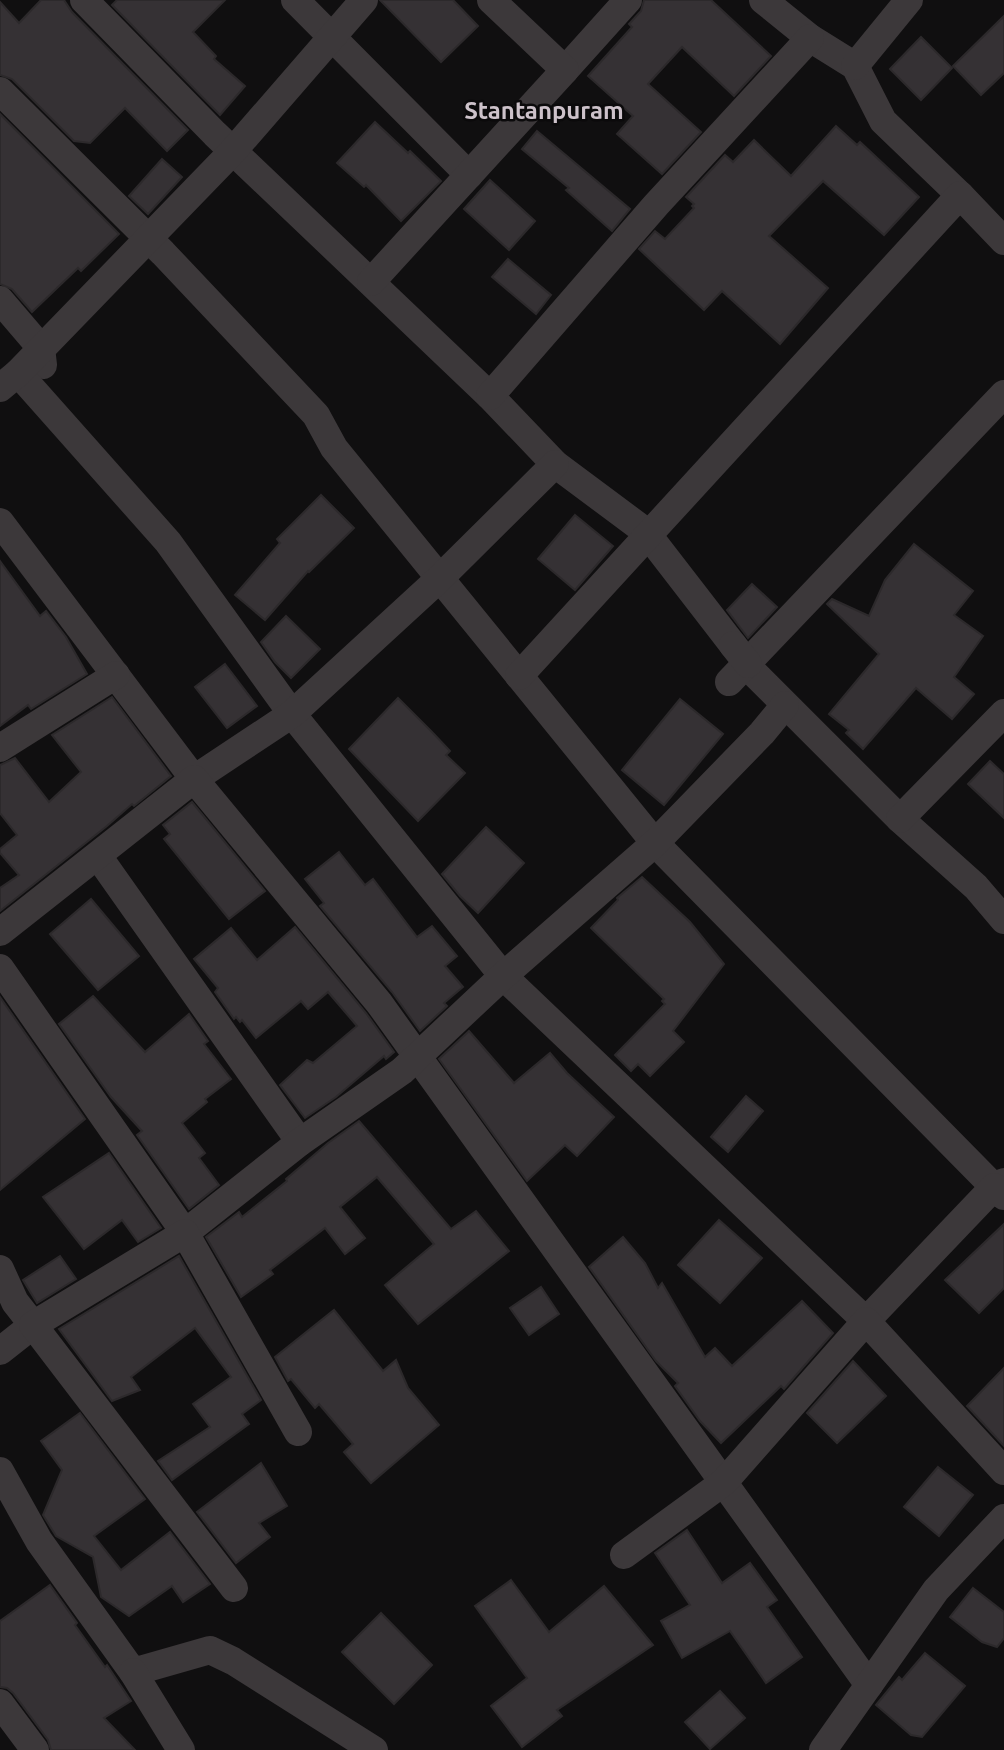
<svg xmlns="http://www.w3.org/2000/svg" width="1004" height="1750" font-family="Ubuntu,sans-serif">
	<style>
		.building { fill: #353134; stroke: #2c292b; stroke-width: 2 }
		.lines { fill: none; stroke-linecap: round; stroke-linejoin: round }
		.minor { stroke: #3c383a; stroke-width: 28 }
		.minor-bridge { stroke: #3c383a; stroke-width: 28 }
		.labels { text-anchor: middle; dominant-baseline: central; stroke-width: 5; stroke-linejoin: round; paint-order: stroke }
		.neighbourhood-label { font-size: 24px; font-weight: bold; fill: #cdc2ca; stroke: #0b0a0b }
	</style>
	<rect width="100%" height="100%" fill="#100f10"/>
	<!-- building -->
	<g class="building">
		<path d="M41 0H64L72 12 188 130 167 151 125 108 90 143 74 141 12 79 0 75V2L19 23Z"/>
		<path d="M117 0H225L193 32 216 56 214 59 245 86 220 115 112 5Z"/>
		<path d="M380 0H453L478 26 441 62Z"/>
		<path d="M644 0H711L771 56 734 96 682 47 648 84 701 132 662 174 617 134 633 116 588 76 632 27 629 24 641 11Z"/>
		<path d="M1004 16V73L981 95 953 66Z"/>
		<path d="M921 37 952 68 921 100 890 69Z"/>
		<path d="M0 114 119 234 81 271 78 268 32 312 12 289 0 284Z"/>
		<path d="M375 122 408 153 410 151 441 181 401 221 366 185 364 187 337 163Z"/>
		<path d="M836 126 857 145 860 142 919 197 884 235 823 181 769 236 828 288 780 344 722 291 704 310 639 249 655 231 665 239 694 208 692 206 694 204 686 197 725 155 733 162 754 140 791 176Z"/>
		<path d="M537 131 630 209 612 231 566 190 569 188 522 149Z"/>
		<path d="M162 159 182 177 148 214 129 196Z"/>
		<path d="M490 180 535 221 509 250 464 209Z"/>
		<path d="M508 259 551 295 536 314 492 277Z"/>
		<path d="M321 495 354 528 309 572 308 571 265 620 235 595 280 543 277 539Z"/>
		<path d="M575 515 613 546 575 590 538 559Z"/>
		<path d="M914 544 973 591 954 615 983 636 954 677 974 694 952 719 916 688 863 749 846 733 849 730 829 714 879 654 827 604 832 599 869 616 885 580Z"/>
		<path d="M0 561 40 616 46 611 66 637 87 674 31 709 28 705 0 726Z"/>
		<path d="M752 584 777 607 748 638 727 610Z"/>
		<path d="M286 616 320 649 291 678 275 662 261 642Z"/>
		<path d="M225 664 257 706 227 728 195 687Z"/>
		<path d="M112 697 171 776 134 806 132 804 107 826 0 911V888L19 875 0 853V849L17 835 0 813V765L15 758 49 802 81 772 52 735Z"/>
		<path d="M398 698 432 732 450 751 446 755 465 773 418 821 349 749Z"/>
		<path d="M680 699 723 734 664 805 622 770Z"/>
		<path d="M990 761 1004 774V818L968 784Z"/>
		<path d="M192 802 265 891 229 919 164 839 170 834 163 825Z"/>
		<path d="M486 827 524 863 478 913 460 896 442 874Z"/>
		<path d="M339 852 365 885 373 879 417 937 432 926 457 956 445 966 463 987 444 1003 447 1006 420 1031 392 992 320 906 324 903 305 879Z"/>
		<path d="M642 877 690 922 724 964 673 1031 684 1042 650 1076 638 1064 631 1071 615 1055 665 1004 662 1001 664 999 591 928 618 900 617 898Z"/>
		<path d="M91 899 139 956 98 990 50 934Z"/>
		<path d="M295 927 366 1013 394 1052 386 1059 384 1056 336 1097 305 1118 280 1085 307 1060 313 1063 357 1026 328 992 308 1009 301 1001 256 1038 242 1020 240 1022 236 1017 234 1019 215 992 218 988 194 959 231 928 257 960Z"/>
		<path d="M93 996 145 1052 189 1014 208 1041 204 1044 231 1079 205 1099 207 1102 182 1123 205 1153 199 1158 219 1185 189 1209 137 1135 142 1131 111 1097 59 1024Z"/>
		<path d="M0 997 85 1119 0 1190Z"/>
		<path d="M469 1031 514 1083 550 1053 567 1073 614 1117 577 1156 565 1145 527 1181 439 1059Z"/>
		<path d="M746 1096 763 1111 728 1152 711 1137Z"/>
		<path d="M359 1121 451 1229 476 1211 509 1251 418 1324 385 1285 434 1244 377 1177 340 1207 365 1238 345 1254 325 1228 270 1270 273 1274 241 1297 206 1237 239 1212 242 1217 287 1181 286 1179 328 1143Z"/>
		<path d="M109 1153 161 1228 138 1242 122 1220 84 1249 43 1197Z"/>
		<path d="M719 1220 762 1258 720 1303 678 1265Z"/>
		<path d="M1004 1224V1288L979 1313 945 1280Z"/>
		<path d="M623 1237 645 1263 658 1288 662 1283 705 1357 715 1348 732 1366 802 1301 833 1333 784 1389 781 1386 721 1443 700 1421 675 1386 678 1383 656 1361 589 1267Z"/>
		<path d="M60 1256 76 1279 37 1303 23 1280Z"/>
		<path d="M179 1256 261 1400 242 1414 249 1424 172 1480 158 1461 210 1427 193 1404 231 1377 195 1328 131 1377 140 1390 112 1401 59 1329Z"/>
		<path d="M541 1287 559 1314 529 1335 510 1308Z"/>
		<path d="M334 1310 383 1371 396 1360 408 1388 439 1425 371 1483 344 1452 353 1444 319 1404 315 1408 291 1379 288 1381 275 1357Z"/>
		<path d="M853 1361 886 1396 837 1443 807 1413Z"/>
		<path d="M1004 1368V1446L967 1406Z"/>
		<path d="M80 1413 145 1499 94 1536 121 1570 170 1532 210 1584 183 1602 172 1586 129 1616 101 1597 93 1557 56 1536 43 1515 62 1470 41 1441Z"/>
		<path d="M261 1463 287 1506 259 1523 270 1537 236 1563 197 1512Z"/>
		<path d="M938 1467 973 1495 939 1536 904 1507Z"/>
		<path d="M687 1530 722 1583 750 1563 777 1600 767 1607 802 1657 766 1683 730 1631 682 1658 661 1621 690 1605 655 1553Z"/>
		<path d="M511 1580 549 1632 604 1586 653 1645 557 1710 562 1716 522 1747 491 1706 527 1678 475 1606Z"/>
		<path d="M50 1585 77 1623 75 1625 105 1667 107 1665 131 1701 104 1718 135 1750H51L48 1740 13 1693 7 1688 0 1687V1621Z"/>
		<path d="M973 1588 1004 1612V1638L997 1647 982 1642 950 1617Z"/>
		<path d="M381 1613 432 1665 394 1704 342 1652Z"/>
		<path d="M925 1653 965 1686 922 1737 911 1735 876 1705 899 1677 902 1680Z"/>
		<path d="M720 1691 745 1718 710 1749 685 1722Z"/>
	</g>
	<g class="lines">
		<!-- minor -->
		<g class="minor">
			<path d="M84 0 215 134 490 396 555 464 645 531 733 645"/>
			<path d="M295 0 469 175"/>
			<path d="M763 0 810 38 855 66 883 121 960 195"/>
			<path d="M855 66 909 0"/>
			<path d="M565 70 628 0"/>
			<path d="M0 91 163 253 316 415 334 448 655 843 994 1187 1004 1182"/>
			<path d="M371 282 565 70 491 0"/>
			<path d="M0 300 41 348 43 365"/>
			<path d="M18 373 168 542 292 714 503 976 866 1321 994 1187 1004 1196"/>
			<path d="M0 388 18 373 233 151 364 0"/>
			<path d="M490 396 656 205 810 38"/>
			<path d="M0 522 194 779 292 714 439 579 555 464"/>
			<path d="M748 664 746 665 900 819 976 887 1004 920"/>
			<path d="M519 676 960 195 1004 241"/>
			<path d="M729 682 1004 394"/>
			<path d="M0 748 116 675"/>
			<path d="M900 819 1004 713"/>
			<path d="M98 856 300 1142"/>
			<path d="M0 932 194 779 379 1003 869 1685"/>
			<path d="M0 968 185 1233 300 1142 402 1071 503 976 655 843 762 733 785 705"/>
			<path d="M0 1269 15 1302 33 1325 0 1351"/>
			<path d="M0 1471 39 1541 133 1672 210 1650 233 1661 374 1750"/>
			<path d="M624 1555 724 1482 866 1321 1004 1471"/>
			<path d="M234 1588 33 1325 185 1233 298 1432"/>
			<path d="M133 1672 181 1750"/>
			<path d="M0 1703 35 1750"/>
			<path d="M823 1750 936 1590 1004 1518"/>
		</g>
		<!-- minor-bridge -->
		<path class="minor-bridge" d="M733 645 748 664"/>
	</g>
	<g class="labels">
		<!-- neighbourhood labels -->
		<g class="neighbourhood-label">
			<text x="544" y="110">Stantanpuram</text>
		</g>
	</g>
</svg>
